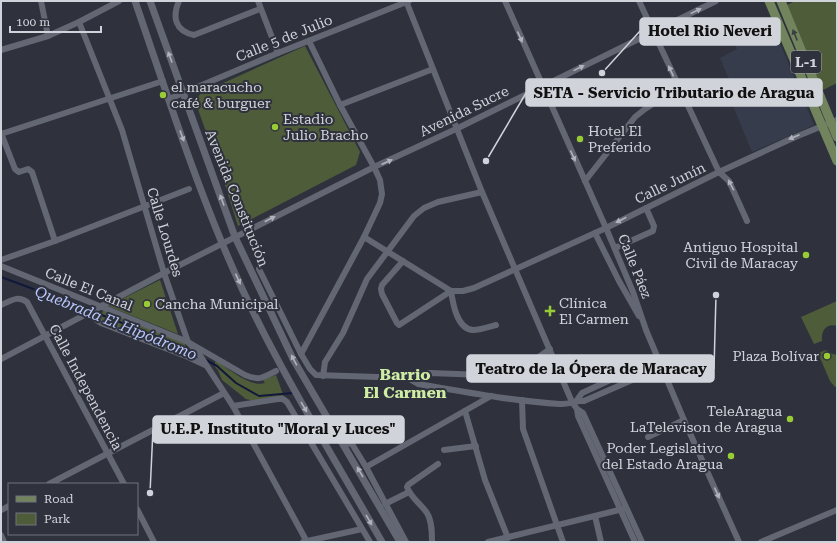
<svg xmlns="http://www.w3.org/2000/svg" width="838" height="543" font-family="'Roboto Serif',serif">
	<style>
		.built { fill: #373c4c }
		.green { fill: #4e5c39 }
		.lines { fill: none; stroke-linecap: round; stroke-linejoin: round }
		.stream { stroke: #12183a; stroke-width: 2 }
		.minor { stroke: #636773; stroke-width: 6 }
		.tertiary { stroke: #636773; stroke-width: 7 }
		.primary { stroke: #72845e; stroke-width: 9 }
		.oneway { fill: #b0b3bb }
		.oneway2 { fill: #393e42 }
		.poi-dot { fill: #99cb35; stroke: #2f323d; stroke-width: 1.5 }
		.labels { text-anchor: middle; dominant-baseline: central; stroke-width: 4; stroke-linejoin: round; paint-order: stroke }
		.shield { fill: #2f323d; stroke: #a0a3ab; stroke-width: 1 }
		.shield-label { font-size: 13px; font-weight: bold; fill: #d1d3da }
		.street-label { font-size: 14px; fill: #d1d3da; stroke: #2f323d }
		.poi-label { font-size: 14px; fill: #d1d3da; stroke: #2f323d; text-anchor: start }
		.water-label { font-size: 15px; font-style: italic; fill: #b8c7fc; stroke: #2f323d }
		.quarter-label { font-size: 16px; font-weight: bold; fill: #cfeda4; stroke: #2f323d }
		.leader { fill: none; stroke: #d1d3da; stroke-width: 1.5 }
		.callout-dot { fill: #d1d3da; stroke: #2f323d; stroke-width: 1.5 }
		.callout { fill: #d1d3da; stroke: #d1d3da; stroke-width: 1.5 }
		.callout-label { font-size: 15px; text-anchor: middle; font-weight: bold; fill: #111 }
	</style>
	<rect width="100%" height="100%" fill="#2f323d"/>
	<!-- built -->
	<path class="built" d="M769 17 814 125 752 152 729 96 735 93 720 58 737 49 731 35Z"/>
	<!-- green -->
	<g class="green">
		<path d="M795 1H837V83L823 90 807 57 787 5Z"/>
		<path d="M305 46 360 152 356 165 238 226 224 182 195 101 201 93Z"/>
		<path d="M160 280 178 334 108 306Z"/>
		<path d="M837 301V326C826 323 821 331 822 341L814 344 801 317Z"/>
		<path d="M105 310 184 342 189 355 105 323 94 317Z"/>
		<path d="M826 350 830 353 837 355V386L835 387 830 381 818 353Z"/>
		<path d="M217 361C227 368 251 388 265 383L263 380 276 375 284 397 254 401 246 399 222 380 218 370 215 367V362Z"/>
	</g>
	<g class="lines">
		<!-- stream -->
		<g class="stream">
			<path d="M1 277 90 310"/>
			<path d="M94 312 176 344 197 355"/>
			<path d="M206 360 217 366 236 383 259 396 293 393"/>
		</g>
		<!-- minor -->
		<g class="minor">
			<path d="M41 1 48 36"/>
			<path d="M179 1C172 17 175 31 194 35L260 9"/>
			<path d="M258 1 278 53"/>
			<path d="M406 1 482 192 572 402 577 409 583 413 642 542"/>
			<path d="M505 1 606 228 633 292 646 330 684 420 739 542"/>
			<path d="M639 1 719 172 729 181 747 221"/>
			<path d="M79 22 122 130 164 273 188 342 199 354 233 406 307 542"/>
			<path d="M1 50 48 36 79 22 119 1"/>
			<path d="M169 99 278 53 409 1"/>
			<path d="M340 105 433 69"/>
			<path d="M1 133 15 169 19 172 28 169 32 172 55 241"/>
			<path d="M1 134 163 81"/>
			<path d="M585 181 635 117 645 109 679 87"/>
			<path d="M595 233 619 281 639 316"/>
			<path d="M364 237 451 291H463L474 288 606 228 719 172 793 138 837 120"/>
			<path d="M615 248 653 231 654 226 646 208"/>
			<path d="M1 260 55 241 189 189"/>
			<path d="M403 261 382 285 381 289 382 294 397 323 399 325 451 291C453 304 457 329 473 330 480 330 489 327 496 325"/>
			<path d="M1 266 188 342 245 375C260 381 262 378 276 371"/>
			<path d="M259 269 301 354 310 369 316 375 408 378 430 373 512 376 550 349"/>
			<path d="M1 305C11 301 17 295 27 302L124 484"/>
			<path d="M88 313 95 319 101 323 188 357 205 365"/>
			<path d="M301 354 364 237 380 203 382 194 380 180 374 167 340 105 309 41"/>
			<path d="M1 359 164 273 374 167 456 129 716 1"/>
			<path d="M323 376 325 362 343 333 367 279 414 216 424 208 438 202 482 192"/>
			<path d="M408 378 418 384C465 392 513 401 560 404 569 405 576 400 584 401L662 367"/>
			<path d="M522 400 523 429 563 542"/>
			<path d="M577 400 582 393 658 358"/>
			<path d="M233 406 278 399H283L287 402 370 542"/>
			<path d="M577 409 578 416 635 542"/>
			<path d="M465 411 485 480 508 538"/>
			<path d="M648 437 684 420"/>
			<path d="M343 443 352 444 366 467 406 542"/>
			<path d="M444 450 476 446"/>
			<path d="M366 467 491 396"/>
			<path d="M49 484 224 393"/>
			<path d="M385 504 409 492"/>
			<path d="M137 509 154 542"/>
			<path d="M1 510 9 506"/>
			<path d="M595 516 601 542"/>
			<path d="M1 535 4 542"/>
			<path d="M303 542 362 529"/>
			<path d="M432 542C432 533 432 521 427 513 421 504 411 498 407 487L408 485 438 464"/>
			<path d="M488 542 623 509"/>
			<path d="M761 542 837 510"/>
		</g>
		<!-- tertiary -->
		<g class="tertiary">
			<path d="M135 1C163 82 189 164 222 243 265 348 326 444 382 542"/>
			<path d="M150 1 235 237 293 359 400 542"/>
		</g>
		<!-- primary -->
		<g class="primary">
			<path d="M769 1 837 161"/>
			<path d="M781 1 837 137"/>
		</g>
	</g>
	<!-- one-way arrows -->
	<defs><path id="oneway-solid" d="M-6-.8H1V-3.2L6.5 0L1 3.2V.8H-6Z"/></defs>
	<g class="oneway">
		<use href="#oneway-solid" transform="translate(696 11) rotate(-26)"/>
		<use href="#oneway-solid" transform="translate(520 37) rotate(66)"/>
		<use href="#oneway-solid" transform="translate(170 57) rotate(-110)"/>
		<use href="#oneway-solid" transform="translate(579 68) rotate(-26)"/>
		<use href="#oneway-solid" transform="translate(671 71) rotate(-115)"/>
		<use href="#oneway-solid" transform="translate(182 136) rotate(70)"/>
		<use href="#oneway-solid" transform="translate(794 137) rotate(157)"/>
		<use href="#oneway-solid" transform="translate(573 156) rotate(66)"/>
		<use href="#oneway-solid" transform="translate(387 162) rotate(-25)"/>
		<use href="#oneway-solid" transform="translate(731 185) rotate(-117)"/>
		<use href="#oneway-solid" transform="translate(222 200) rotate(-110)"/>
		<use href="#oneway-solid" transform="translate(270 219) rotate(-27)"/>
		<use href="#oneway-solid" transform="translate(621 220) rotate(153)"/>
		<use href="#oneway-solid" transform="translate(238 279) rotate(65)"/>
		<use href="#oneway-solid" transform="translate(294 360) rotate(-118)"/>
		<use href="#oneway-solid" transform="translate(304 407) rotate(60)"/>
		<use href="#oneway-solid" transform="translate(360 472) rotate(-120)"/>
		<use href="#oneway-solid" transform="translate(717 493) rotate(66)"/>
		<use href="#oneway-solid" transform="translate(369 520) rotate(60)"/>
	</g>
	<use class="oneway2" href="#oneway-solid" transform="translate(795 35) rotate(-112)"/>
	<!-- markers -->
	<g class="poi-dot">
		<circle cx="163" cy="95" r="4"/>
		<circle cx="275" cy="127" r="4"/>
		<circle cx="580" cy="139" r="4"/>
		<circle cx="806" cy="255" r="4"/>
		<circle cx="147" cy="304" r="4"/>
		<path d="M548 305h4v4h4v4h-4v4h-4v-4h-4v-4h4z"/>
		<circle cx="827" cy="356" r="4"/>
		<circle cx="790" cy="419" r="4"/>
		<circle cx="731" cy="456" r="4"/>
	</g>
	<g class="labels">
		<!-- shield labels -->
		<rect class="shield" x="791" y="51" width="30" height="22" rx="3"/>
		<g class="shield-label">
			<text x="806" y="62">L-1</text>
		</g>
		<!-- street labels -->
		<g class="street-label">
			<text transform="translate(284 38) rotate(-22)">Calle 5 de Julio</text>
			<text transform="translate(464 111) rotate(-26)">Avenida Sucre</text>
			<text transform="translate(670 183) rotate(-26)">Calle Junín</text>
			<text transform="translate(237 198) rotate(68)">Avenida Constitución</text>
			<text transform="translate(165 232) rotate(73)">Calle Lourdes</text>
			<text transform="translate(635 266) rotate(68)">Calle Páez</text>
			<text transform="translate(89 289) rotate(22)">Calle El Canal</text>
			<text transform="translate(86 387) rotate(62)">Calle Independencia</text>
		</g>
		<!-- poi labels -->
		<g class="poi-label">
			<text x="171" y="87">el maracucho<tspan x="171" dy="16">café &amp; burguer</tspan></text>
			<text x="283" y="119">Estadio<tspan x="283" dy="16">Julio Bracho</tspan></text>
			<text x="588" y="131">Hotel El<tspan x="588" dy="16">Preferido</tspan></text>
			<text x="798" y="247" text-anchor="end">Antiguo Hospital<tspan x="798" dy="16">Civil de Maracay</tspan></text>
			<text x="559" y="303">Clínica<tspan x="559" dy="16">El Carmen</tspan></text>
			<text x="155" y="304">Cancha Municipal</text>
			<text x="819" y="356" text-anchor="end">Plaza Bolívar</text>
			<text x="782" y="411" text-anchor="end">TeleAragua<tspan x="782" dy="16">LaTelevison de Aragua</tspan></text>
			<text x="723" y="448" text-anchor="end">Poder Legislativo<tspan x="723" dy="16">del Estado Aragua</tspan></text>
		</g>
		<!-- water labels -->
		<g class="water-label">
			<text transform="translate(116 323) rotate(22)">Quebrada El Hipódromo</text>
		</g>
		<!-- quarter labels -->
		<g class="quarter-label">
			<text x="405" y="374">Barrio<tspan x="405" dy="18">El Carmen</tspan></text>
		</g>
	</g>
	<!-- callouts -->
	<path class="leader" d="M602 73L640 31M486 161L526 93M716 295L714 369M150 493L153 429"/>
	<g class="callout-dot">
		<circle cx="602" cy="73" r="4"/>
		<circle cx="486" cy="161" r="4"/>
		<circle cx="716" cy="295" r="4"/>
		<circle cx="150" cy="493" r="4"/>
	</g>
	<g class="callout">
		<rect x="640" y="18" width="140" height="27" rx="4"/>
		<rect x="526" y="79" width="296" height="27" rx="4"/>
		<rect x="467" y="355" width="247" height="27" rx="4"/>
		<rect x="153" y="416" width="251" height="27" rx="4"/>
	</g>
	<g class="callout-label">
		<text x="710" y="36">Hotel Rio Neveri</text>
		<text x="674" y="98">SETA - Servicio Tributario de Aragua</text>
		<text x="591" y="374">Teatro de la Ópera de Maracay</text>
		<text x="278" y="434">U.E.P. Instituto "Moral y Luces"</text>
	</g>
	<!-- border -->
	<rect width="838" height="543" fill="none" stroke="#d1d3da" stroke-width="4"/>
	<!-- legend -->
	<rect x="8" y="483" width="130" height="52" fill="#2f323d" stroke="#70727c"/>
	<rect x="16" y="496" width="20" height="6" fill="#72845e" stroke="#70727c"/>
	<text x="44" y="503" font-size="12" fill="#d1d3da">Road</text>
	<rect x="16" y="513" width="20" height="12" fill="#4e5c39" stroke="#70727c"/>
	<text x="44" y="523" font-size="12" fill="#d1d3da">Park</text>
	<!-- scale -->
	<path d="M10 26v6h91v-6" fill="none" stroke="#d1d3da" stroke-width="2"/>
	<text x="16" y="26" font-size="12" fill="#d1d3da" stroke="#2f323d" stroke-width="3" paint-order="stroke">100 m</text>
</svg>
